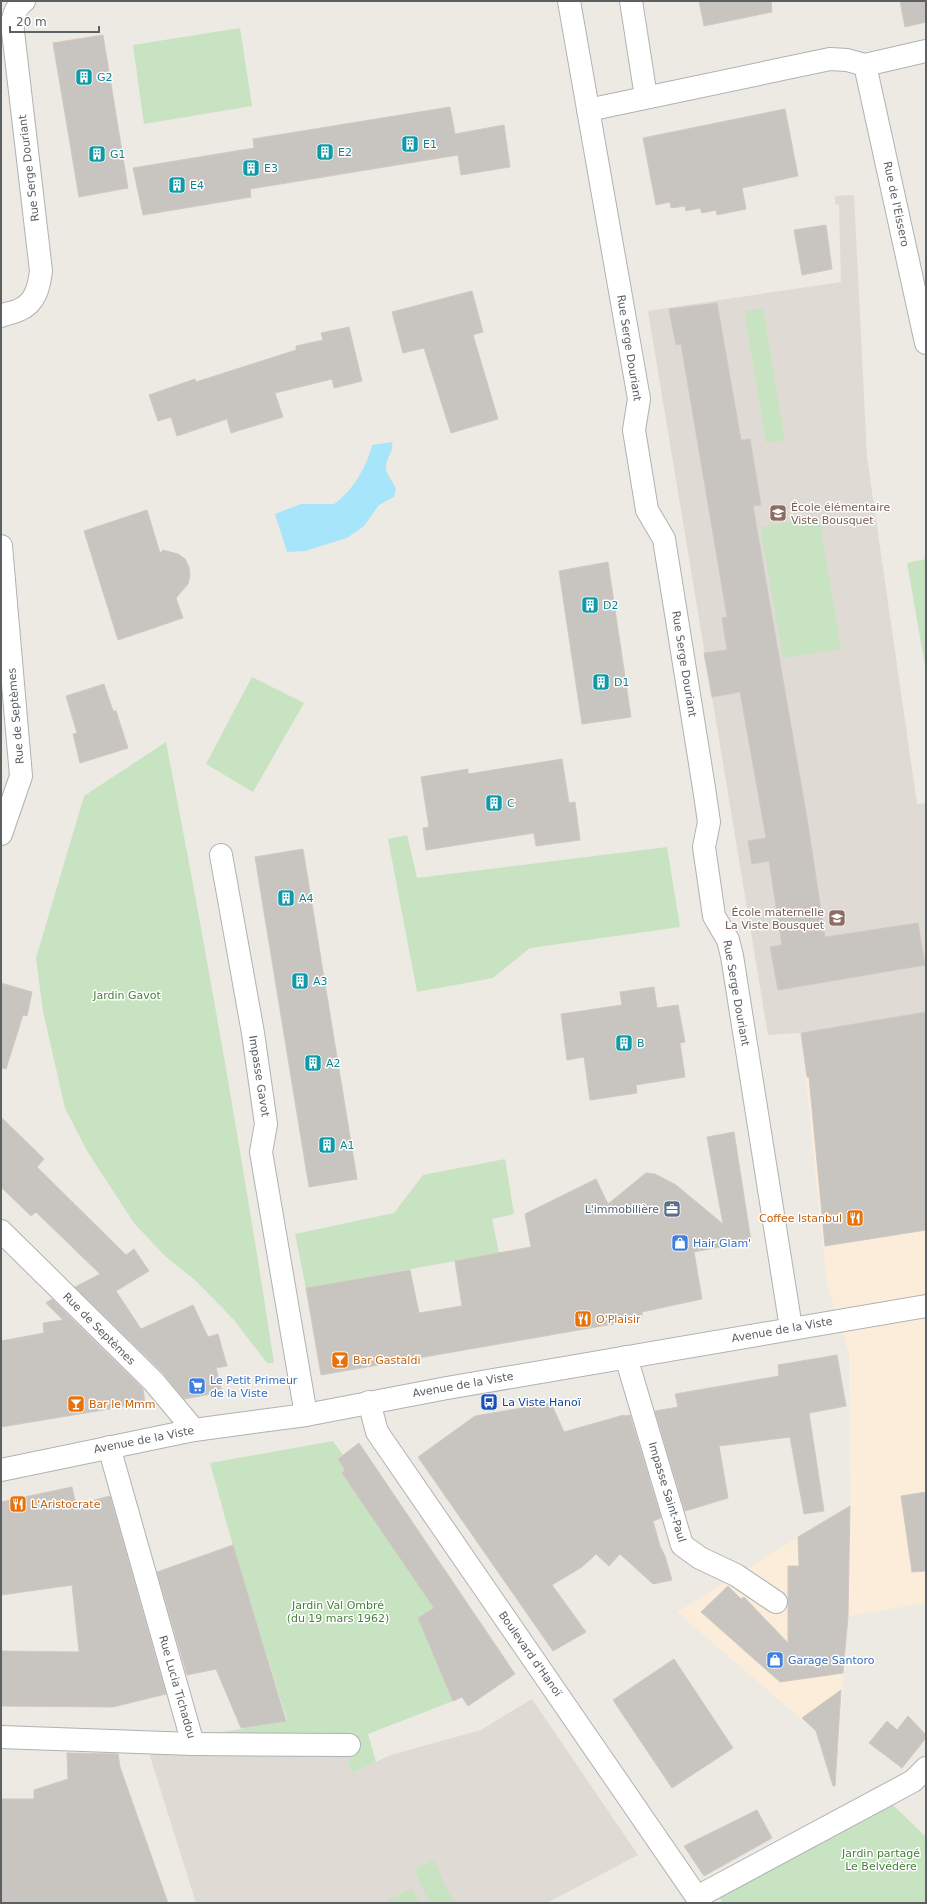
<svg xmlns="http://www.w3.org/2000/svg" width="927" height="1904" font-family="'DejaVu Sans',sans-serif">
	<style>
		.commercial { fill: #fbedda }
		.education { fill: #e0dad4 }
		.green { fill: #c8e3c1 }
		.water { fill: #a7e6fa }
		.building { fill: #c8c4c0; stroke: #d1c9c2 }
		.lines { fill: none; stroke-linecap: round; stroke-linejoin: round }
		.pedestrian-casing { stroke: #afb2b5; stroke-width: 24 }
		.minor-casing { stroke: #afb2b5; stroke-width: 24 }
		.tertiary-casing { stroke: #afb2b5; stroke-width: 24 }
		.pedestrian { stroke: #fff; stroke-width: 22 }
		.minor { stroke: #fff; stroke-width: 22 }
		.tertiary { stroke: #fff; stroke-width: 22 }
		.labels { text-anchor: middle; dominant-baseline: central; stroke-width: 3; stroke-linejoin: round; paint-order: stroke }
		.culture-label { font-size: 11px; fill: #0d838f; stroke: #fff; text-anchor: start }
		.street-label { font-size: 11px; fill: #5b6063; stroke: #fff }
		.education-label { font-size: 11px; fill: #785e54; stroke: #fff; text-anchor: start }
		.park-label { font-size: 11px; fill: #45833a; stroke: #fff }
		.service-label { font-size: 11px; fill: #4e5e75; stroke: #fff; text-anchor: end }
		.food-label { font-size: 11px; fill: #c56008; stroke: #fff; text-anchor: start }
		.shop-label { font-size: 11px; fill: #366cbe; stroke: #fff; text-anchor: start }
		.transit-label { font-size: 11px; fill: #164399; stroke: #fff; text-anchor: start }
	</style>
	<rect width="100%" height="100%" fill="#ede9e3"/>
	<!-- commercial -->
	<path class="commercial" d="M926 1012V1603L848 1616 838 1751 677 1612 850 1505 849 1353 827 1284 801 1033Z"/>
	<!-- education -->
	<g class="education">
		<path d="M854 195 867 457 917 804 926 803V1012L801 1033 768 1035 648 311 841 282 839 205 835 204V196Z"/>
		<path d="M532 1699 638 1855 547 1903H196L149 1753 346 1754 352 1773 391 1755 481 1730Z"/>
	</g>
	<!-- green -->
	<g class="green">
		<path d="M240 28 252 106 144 124 133 45Z"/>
		<path d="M763 308 785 440 766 443 744 311Z"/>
		<path d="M819 517 841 649 783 658 760 527Z"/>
		<path d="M926 559V671L907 563Z"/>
		<path d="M252 677 304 703 253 792 206 764Z"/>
		<path d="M166 742C206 948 242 1155 274 1363H267L234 1320 196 1281 165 1256 134 1223 87 1151 65 1108 43 1011 36 958 84 796Z"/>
		<path d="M407 835 417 878 667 847 680 927 530 948 493 978 417 992 388 839Z"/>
		<path d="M505 1159 514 1214 492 1219 499 1253 306 1288 295 1234 394 1213 423 1175Z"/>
		<path d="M333 1441 343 1455 338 1459 345 1470 342 1473 434 1608 419 1618 453 1701 368 1734 376 1762 352 1773 346 1754 219 1733 287 1720 233 1546 210 1463Z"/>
		<path d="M892 1804 926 1837V1903H723L719 1897Z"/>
		<path d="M433 1860 454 1903H430L414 1870Z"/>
		<path d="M412 1888 419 1903H382Z"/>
	</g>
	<!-- water -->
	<path class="water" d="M392 442C394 453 385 458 386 469 387 476 394 482 396 489L394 497 379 505 364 526 347 538 305 551 287 552 275 514 301 504H334C353 491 367 466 372 445Z"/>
	<!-- building -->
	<g class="building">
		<path d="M699 1H771L772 12 704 26Z"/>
		<path d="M900 1H926V22L905 27Z"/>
		<path d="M103 35 128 188 79 197 53 43Z"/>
		<path d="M450 107 455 134 504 125 510 167 461 175 458 155 250 189 251 197 143 215 133 168 254 148 253 139Z"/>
		<path d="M785 109 798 176 742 188 746 209 717 215 716 210 702 213 700 208 686 211 685 206 671 208 670 202 656 205 643 138Z"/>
		<path d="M826 225 832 269 802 275 794 230Z"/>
		<path d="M472 291 483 332 473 335 498 419 451 433 424 348 403 353 392 312Z"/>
		<path d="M717 303 741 440 750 439 761 505 753 506 808 824 825 937 918 923 925 965 778 990 770 947 782 945 769 861 752 864 748 841 766 838 740 692 712 697 704 653 727 650 722 618 727 617 681 344 676 345 669 309Z"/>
		<path d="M349 327 362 381 334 388 332 379 275 393 283 417 231 433 227 419 177 436 171 417 158 421 149 395 195 379 196 382 296 350V346L323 340 321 333Z"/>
		<path d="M147 510 160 553 163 550 178 554 185 559 189 567 190 575 188 584 176 598 183 618 118 640 84 531Z"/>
		<path d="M608 562 631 717 582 724 559 571Z"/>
		<path d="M104 684 113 711H116L128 748 80 763 73 734 77 733 66 696Z"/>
		<path d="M562 759 569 803 575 802 580 840 536 846 534 833 426 850 423 828 429 827 421 777 468 769V774Z"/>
		<path d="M303 849 357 1179 309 1187 255 857Z"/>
		<path d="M1 983 32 992 27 1016 23 1015 6 1069 1 1068Z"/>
		<path d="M654 987 657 1008 678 1005 685 1042 680 1043 685 1077 636 1085 637 1093 590 1100 584 1057 567 1060 561 1014 622 1005 620 992Z"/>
		<path d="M926 1012V1230L825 1246 809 1077H807L801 1033Z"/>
		<path d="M1 1117 44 1159 37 1167 126 1255 134 1249 149 1271 116 1291 141 1329 193 1305 208 1337 218 1334 227 1366 216 1368 222 1392 184 1399 163 1373 75 1287 100 1274 36 1212 31 1216 1 1187Z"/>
		<path d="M734 1132 751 1241 694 1252 702 1299 642 1312V1319L321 1375 306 1288 410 1270 419 1313 462 1306 455 1261 531 1247 525 1214 596 1179 608 1204 646 1173 655 1174 676 1185 723 1224 707 1137Z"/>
		<path d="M52 1299 143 1389 145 1403 1 1427V1341L44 1333 43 1323 63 1320 46 1303Z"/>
		<path d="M837 1355 846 1406 809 1413 824 1511 804 1514 790 1437 719 1446 728 1498 685 1511 655 1411 678 1407 675 1394 779 1376 778 1365Z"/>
		<path d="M551 1403 564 1432 624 1415 625 1416 630 1415 661 1518 653 1521 660 1546 665 1556 672 1580 653 1584 620 1554 609 1566 596 1554 582 1567 552 1585 586 1632 553 1651 418 1457 475 1416Z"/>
		<path d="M359 1443 515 1674 468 1706 462 1697 453 1701 418 1618 434 1608 342 1473 345 1470 338 1459Z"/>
		<path d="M72 1487 76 1505 110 1496 166 1694 113 1707 1 1706V1651L79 1652 72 1585 1 1595V1502Z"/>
		<path d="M926 1492V1571L912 1572 901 1496Z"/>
		<path d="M850 1506 848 1616 843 1673 780 1682 701 1612 728 1586 741 1599 744 1597 788 1643V1566H799L798 1537Z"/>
		<path d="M233 1545 267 1658 286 1721 241 1728 216 1669 187 1675 157 1572Z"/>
		<path d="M674 1659 733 1748 672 1788 613 1700Z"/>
		<path d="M841 1690 835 1786H833L816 1731 802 1718Z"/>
		<path d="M908 1716 926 1735V1738L902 1768 869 1743 887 1721 897 1730Z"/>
		<path d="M67 1753 118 1754 120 1767 168 1903H1V1799H34V1790L68 1779Z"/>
		<path d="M757 1810 772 1838 704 1876 684 1846Z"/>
	</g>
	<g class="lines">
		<defs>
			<path id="pedestrian" d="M193 1744 349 1745"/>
			<g id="minor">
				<path d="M569 1 639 399 634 430 647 510 664 539 704 788 709 822 704 847 714 916 728 940 732 956 791 1328"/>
				<path d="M631 1 646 97"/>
				<path d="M865 65 926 51"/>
				<path d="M588 110 830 59 847 60 865 65 926 343"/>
				<path d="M1 316C7 313 13 313 19 310 36 303 39 286 41 271L12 23C14 14 16 7 24 1"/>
				<path d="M1 546 21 776 1 834"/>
				<path d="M221 855 253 1033 266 1124 261 1152 306 1415"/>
				<path d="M1 1231 154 1382 194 1430"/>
				<path d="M626 1357 682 1545 700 1558 736 1575 776 1602"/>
				<path d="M369 1402 377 1432 701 1903"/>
				<path d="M1 1737 193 1744 109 1447"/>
				<path d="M697 1897 913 1781 926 1768"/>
			</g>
			<path id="tertiary" d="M1 1470 194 1430 306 1415 447 1388 926 1306"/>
		</defs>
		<!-- pedestrian casing -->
		<use href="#pedestrian" class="pedestrian-casing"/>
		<!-- minor casing -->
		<use href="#minor" class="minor-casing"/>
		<!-- tertiary casing -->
		<use href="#tertiary" class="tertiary-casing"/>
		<!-- pedestrian -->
		<use href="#pedestrian" class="pedestrian"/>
		<!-- minor -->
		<use href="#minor" class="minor"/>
		<!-- tertiary -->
		<use href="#tertiary" class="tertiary"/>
	</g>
	<!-- icons -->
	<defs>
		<symbol id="building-square" viewBox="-11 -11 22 22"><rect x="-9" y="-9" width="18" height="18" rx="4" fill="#0f9aa8" stroke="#fff"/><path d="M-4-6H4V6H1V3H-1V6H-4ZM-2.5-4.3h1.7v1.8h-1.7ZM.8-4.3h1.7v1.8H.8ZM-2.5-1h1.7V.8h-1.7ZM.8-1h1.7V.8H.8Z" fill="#fff"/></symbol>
		<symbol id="school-square" viewBox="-11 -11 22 22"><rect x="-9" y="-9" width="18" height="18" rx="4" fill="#8d6e63" stroke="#fff"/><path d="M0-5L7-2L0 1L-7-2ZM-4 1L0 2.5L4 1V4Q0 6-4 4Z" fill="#fff"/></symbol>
		<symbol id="office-square" viewBox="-11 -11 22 22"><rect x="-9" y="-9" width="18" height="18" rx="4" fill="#5c6f8a" stroke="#fff"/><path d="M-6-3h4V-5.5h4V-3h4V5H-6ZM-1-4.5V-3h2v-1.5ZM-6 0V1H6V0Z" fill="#fff"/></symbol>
		<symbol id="restaurant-square" viewBox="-11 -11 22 22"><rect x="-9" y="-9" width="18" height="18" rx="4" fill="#e8710a" stroke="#fff"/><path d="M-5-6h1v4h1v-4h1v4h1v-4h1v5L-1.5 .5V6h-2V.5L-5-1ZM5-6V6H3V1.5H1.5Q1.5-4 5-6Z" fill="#fff"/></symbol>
		<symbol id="shop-square" viewBox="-11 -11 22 22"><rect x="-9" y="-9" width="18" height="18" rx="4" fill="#3f7fe0" stroke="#fff"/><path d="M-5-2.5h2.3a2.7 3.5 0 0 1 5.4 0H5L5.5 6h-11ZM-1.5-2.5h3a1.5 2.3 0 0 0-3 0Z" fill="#fff"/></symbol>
		<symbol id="bar-square" viewBox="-11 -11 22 22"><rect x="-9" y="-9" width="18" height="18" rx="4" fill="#e8710a" stroke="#fff"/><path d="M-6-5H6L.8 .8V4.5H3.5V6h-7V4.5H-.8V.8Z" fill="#fff"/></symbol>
		<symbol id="supermarket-square" viewBox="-11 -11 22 22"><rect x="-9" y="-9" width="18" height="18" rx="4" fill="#3f7fe0" stroke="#fff"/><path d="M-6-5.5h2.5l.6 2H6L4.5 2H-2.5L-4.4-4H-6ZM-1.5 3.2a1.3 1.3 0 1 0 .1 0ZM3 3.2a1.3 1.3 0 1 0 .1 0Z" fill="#fff"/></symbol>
		<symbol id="bus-square" viewBox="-11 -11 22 22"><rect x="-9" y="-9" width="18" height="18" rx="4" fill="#1a4fb4" stroke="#fff"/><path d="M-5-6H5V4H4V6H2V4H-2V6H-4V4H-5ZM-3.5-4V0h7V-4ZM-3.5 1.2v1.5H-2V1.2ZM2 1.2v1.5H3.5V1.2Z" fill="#fff"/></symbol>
	</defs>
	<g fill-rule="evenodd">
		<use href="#building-square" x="74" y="67" width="20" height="20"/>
		<use href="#building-square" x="400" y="134" width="20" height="20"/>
		<use href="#building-square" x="315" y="142" width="20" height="20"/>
		<use href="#building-square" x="87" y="144" width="20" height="20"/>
		<use href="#building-square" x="241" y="158" width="20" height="20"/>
		<use href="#building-square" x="167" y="175" width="20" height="20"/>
		<use href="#school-square" x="768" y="503" width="20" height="20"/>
		<use href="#building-square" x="580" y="595" width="20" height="20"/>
		<use href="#building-square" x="591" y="672" width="20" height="20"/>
		<use href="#building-square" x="484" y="793" width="20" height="20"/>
		<use href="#building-square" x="276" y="888" width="20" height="20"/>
		<use href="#school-square" x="827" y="908" width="20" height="20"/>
		<use href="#building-square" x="290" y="971" width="20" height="20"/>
		<use href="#building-square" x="614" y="1033" width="20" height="20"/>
		<use href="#building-square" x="303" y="1053" width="20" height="20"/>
		<use href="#building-square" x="317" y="1135" width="20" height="20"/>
		<use href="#office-square" x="662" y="1199" width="20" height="20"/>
		<use href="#restaurant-square" x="845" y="1208" width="20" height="20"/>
		<use href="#shop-square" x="670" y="1233" width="20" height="20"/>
		<use href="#restaurant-square" x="573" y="1309" width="20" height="20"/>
		<use href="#bar-square" x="330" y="1350" width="20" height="20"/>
		<use href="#supermarket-square" x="187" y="1376" width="20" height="20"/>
		<use href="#bus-square" x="479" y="1392" width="20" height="20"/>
		<use href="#bar-square" x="66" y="1394" width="20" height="20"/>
		<use href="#restaurant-square" x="8" y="1494" width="20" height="20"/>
		<use href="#shop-square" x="765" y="1650" width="20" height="20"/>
	</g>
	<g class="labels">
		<!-- culture labels -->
		<g class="culture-label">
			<text x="97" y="77">G2</text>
			<text x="423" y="144">E1</text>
			<text x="338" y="152">E2</text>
			<text x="110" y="154">G1</text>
			<text x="264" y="168">E3</text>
			<text x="190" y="185">E4</text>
			<text x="603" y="605">D2</text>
			<text x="614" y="682">D1</text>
			<text x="507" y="803">C</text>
			<text x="299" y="898">A4</text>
			<text x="313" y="981">A3</text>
			<text x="637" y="1043">B</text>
			<text x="326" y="1063">A2</text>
			<text x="340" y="1145">A1</text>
		</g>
		<!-- street labels -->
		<g class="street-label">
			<text transform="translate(29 168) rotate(-97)">Rue Serge Douriant</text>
			<text transform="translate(896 204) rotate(78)">Rue de l'Eissero</text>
			<text transform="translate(629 348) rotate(81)">Rue Serge Douriant</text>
			<text transform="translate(684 664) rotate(81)">Rue Serge Douriant</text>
			<text transform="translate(16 716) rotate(-95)">Rue de Septèmes</text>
			<text transform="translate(736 993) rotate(80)">Rue Serge Douriant</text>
			<text transform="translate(259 1076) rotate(81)">Impasse Gavot</text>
			<text transform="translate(99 1329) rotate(45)">Rue de Septèmes</text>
			<text transform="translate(782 1330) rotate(-10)">Avenue de la Viste</text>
			<text transform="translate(463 1385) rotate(-10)">Avenue de la Viste</text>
			<text transform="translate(144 1440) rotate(-11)">Avenue de la Viste</text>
			<text transform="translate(667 1492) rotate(73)">Impasse Saint-Paul</text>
			<text transform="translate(530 1654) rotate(55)">Boulevard d'Hanoï</text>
			<text transform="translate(177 1687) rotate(74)">Rue Lucia Tichadou</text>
		</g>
		<!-- education labels -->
		<g class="education-label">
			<text x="791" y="507">École élémentaire<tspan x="791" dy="13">Viste Bousquet</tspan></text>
			<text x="824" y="912" text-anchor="end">École maternelle<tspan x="824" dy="13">La Viste Bousquet</tspan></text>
		</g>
		<!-- park labels -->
		<g class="park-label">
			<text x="127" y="995">Jardin Gavot</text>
			<text x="338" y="1605">Jardin Val Ombré<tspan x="338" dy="13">(du 19 mars 1962)</tspan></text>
			<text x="881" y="1853">Jardin partagé<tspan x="881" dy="13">Le Belvédère</tspan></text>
		</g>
		<!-- service labels -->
		<g class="service-label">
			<text x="659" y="1209">L'immobilière</text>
		</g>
		<!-- food labels -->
		<g class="food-label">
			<text x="842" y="1218" text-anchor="end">Coffee Istanbul</text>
			<text x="596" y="1319">O'Plaisir</text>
			<text x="353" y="1360">Bar Gastaldi</text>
			<text x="89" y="1404">Bar le Mmm</text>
			<text x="31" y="1504">L'Aristocrate</text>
		</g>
		<!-- shop labels -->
		<g class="shop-label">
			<text x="693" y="1243">Hair Glam'</text>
			<text x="210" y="1380">Le Petit Primeur<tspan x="210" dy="13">de la Viste</tspan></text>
			<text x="788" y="1660">Garage Santoro</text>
		</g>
		<!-- transit labels -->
		<g class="transit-label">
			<text x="502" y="1402">La Viste Hanoï</text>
		</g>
	</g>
	<!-- border -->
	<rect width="927" height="1904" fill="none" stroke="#5b6063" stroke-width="4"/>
	<!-- scale -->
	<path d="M10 26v6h89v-6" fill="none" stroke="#5b6063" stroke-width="2"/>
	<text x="16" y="26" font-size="12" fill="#5b6063" stroke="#ffffff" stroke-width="3" paint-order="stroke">20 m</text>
</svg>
